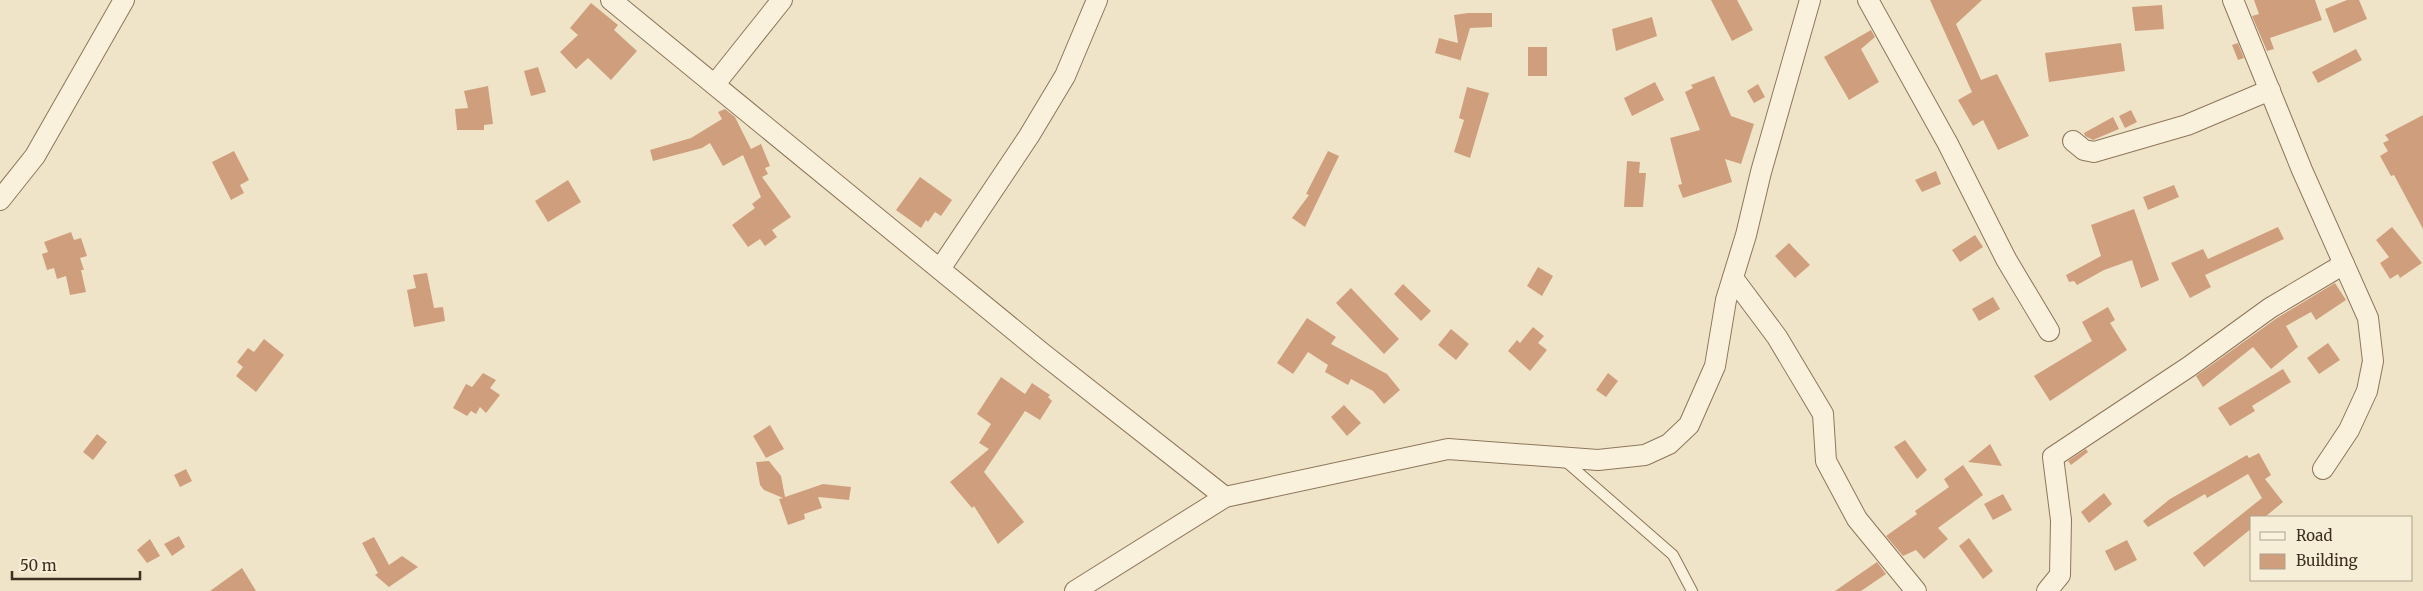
<svg xmlns="http://www.w3.org/2000/svg" width="2423" height="591" font-family="Merriweather,serif">
	<style>
		.building { fill: #cf9f7d }
		.lines { fill: none; stroke-linecap: round; stroke-linejoin: round }
		.service-casing { stroke: #8d765c; stroke-width: 12 }
		.minor-casing { stroke: #8d765c; stroke-width: 22 }
		.service { stroke: #faf1dc; stroke-width: 10 }
		.minor { stroke: #faf1dc; stroke-width: 20 }
	</style>
	<rect width="100%" height="100%" fill="#f0e4c8"/>
	<!-- building -->
	<g class="building">
		<path d="M1711 0H1737L1753 30 1732 41Z"/>
		<path d="M1930 0H1982L1956 24 1981 80 1997 74 2029 136 1998 150 1983 120 1973 126 1958 100 1972 92Z"/>
		<path d="M2254 0H2315L2322 20 2270 38 2274 49 2267 51 2252 16 2259 14Z"/>
		<path d="M2347 0H2359L2367 19 2334 33 2325 9Z"/>
		<path d="M591 3 618 25 614 30 637 51 611 80 588 58 576 69 560 52 578 35 570 28Z"/>
		<path d="M2162 5 2164 29 2135 31 2132 7Z"/>
		<path d="M1468 13H1492V27L1470 28 1460 62V60L1435 53 1439 38 1458 43 1454 15Z"/>
		<path d="M1652 17 1657 36 1616 51 1612 29Z"/>
		<path d="M1871 30 1875 37 1861 49 1879 82 1849 100 1824 57Z"/>
		<path d="M2121 43 2125 71 2049 82 2045 53Z"/>
		<path d="M2238 43 2244 58 2238 60 2232 45Z"/>
		<rect x="1528" y="47" width="19" height="29"/>
		<path d="M2356 49 2362 60 2318 83 2312 72Z"/>
		<path d="M538 67 546 92 531 96 524 71Z"/>
		<path d="M1714 76 1731 116 1754 124 1741 164 1725 159 1732 182 1683 198 1678 185 1682 184 1670 138 1700 130 1685 92 1693 88 1691 85Z"/>
		<path d="M1655 82 1664 100 1632 116 1624 98Z"/>
		<path d="M1758 84 1765 97 1754 103 1747 91Z"/>
		<path d="M488 86 493 124 484 125V130H457L455 109 468 108 464 91Z"/>
		<path d="M1467 87 1489 93 1470 158 1454 152 1464 120 1459 118Z"/>
		<path d="M725 109 735 117 751 149 761 144 770 166 765 168 768 174 762 177 791 217 772 230 777 237 765 246 760 239 748 247 732 225 755 208 752 204 761 197 743 155 723 166 710 143 702 148 653 161 650 150 691 138 722 119 718 112Z"/>
		<path d="M2131 110 2137 122 2125 128 2119 116Z"/>
		<path d="M2423 115V229L2394 175 2391 176 2380 156 2388 151 2383 143 2389 140 2385 135Z"/>
		<path d="M2113 117 2119 129 2093 140 2085 136 2084 133Z"/>
		<path d="M234 151 249 180 240 185 244 193 231 200 212 162Z"/>
		<path d="M1328 151 1339 156 1305 227 1292 218 1309 195 1306 194Z"/>
		<path d="M1627 161 1640 162 1639 173H1646L1643 207H1624Z"/>
		<path d="M1936 171 1941 184 1922 192 1915 180Z"/>
		<path d="M920 177 952 200 941 216 935 212 928 222 926 220 921 228 896 210Z"/>
		<path d="M568 180 581 202 548 222 535 201Z"/>
		<path d="M2174 185 2179 197 2148 210 2143 197Z"/>
		<path d="M2134 209 2159 280 2141 288 2132 260 2104 270 2077 285 2074 281 2069 282 2066 275 2101 256 2091 225Z"/>
		<path d="M2278 227 2284 239 2205 275 2211 287 2190 298 2171 263 2203 249 2208 259Z"/>
		<path d="M2392 227 2422 263 2400 278 2398 274 2390 279 2380 263 2389 257 2376 240Z"/>
		<path d="M71 232 74 240 81 238 87 256 80 258 84 270H81L86 292 70 295 66 276 57 279 54 268 47 270 42 254 48 252 44 242Z"/>
		<path d="M1975 235 1983 247 1960 262 1952 250Z"/>
		<path d="M1789 243 1810 265 1795 278 1775 256Z"/>
		<path d="M1538 267 1553 276 1542 296 1527 286Z"/>
		<path d="M427 273 434 308 443 307 445 321 414 327 407 290 416 288 413 275Z"/>
		<path d="M2335 283 2346 300 2316 320 2311 312 2286 326 2298 347 2271 369 2253 347 2203 387 2196 376 2277 318Z"/>
		<path d="M1403 284 1431 311 1421 321 1394 294Z"/>
		<path d="M1351 288 1399 339 1384 354 1336 303Z"/>
		<path d="M1993 297 2000 309 1979 321 1972 309Z"/>
		<path d="M2108 307 2115 320 2110 323 2127 350 2050 401 2034 376 2092 341 2082 322Z"/>
		<path d="M1307 318 1336 337 1331 344 1387 374 1400 390 1384 404 1373 391 1351 379 1348 385 1325 372 1328 365 1308 352 1293 374 1277 363Z"/>
		<path d="M1533 327 1544 336 1538 343 1547 350 1530 371 1508 351 1517 340 1520 343Z"/>
		<path d="M1451 329 1469 344 1456 360 1438 345Z"/>
		<path d="M264 339 284 355 256 392 236 376 243 367 237 362 248 348 254 352Z"/>
		<path d="M2328 343 2340 360 2319 374 2307 358Z"/>
		<path d="M2283 369 2291 382 2252 406 2255 411 2230 426 2218 408Z"/>
		<path d="M483 373 496 380 490 388 500 395 486 413 480 407 476 414 471 411 467 416 453 408 466 384 472 387Z"/>
		<path d="M1608 373 1618 381 1606 397 1596 390Z"/>
		<path d="M1001 377 1025 394 1032 383 1050 395 1048 397 1052 401 1040 420 1025 411 984 472 1024 522 998 544 974 506 972 508 950 482 989 449 979 443 991 424 977 414Z"/>
		<path d="M1344 405 1361 423 1347 436 1331 417Z"/>
		<path d="M770 425 784 449 766 458 753 436Z"/>
		<path d="M97 434 107 442 93 460 83 452Z"/>
		<path d="M1905 440 1927 470 1917 479 1894 447Z"/>
		<path d="M1990 444 2002 466 1968 462Z"/>
		<path d="M2086 449 2088 452 2071 465 2068 461Z"/>
		<path d="M2259 453 2271 475 2265 479 2283 502 2265 517H2252V528L2204 567 2193 553 2262 498 2248 474 2207 498 2205 494 2148 527 2143 521 2170 499 2247 455 2249 458Z"/>
		<path d="M769 461 781 476 785 497 823 484 851 487 849 500 818 497 822 508 804 514 805 519 788 525 779 499 783 498 764 490 760 485 756 462Z"/>
		<path d="M1963 465 1983 495 1938 528 1948 539 1924 559 1916 550 1903 556 1886 536 1917 514 1915 511 1949 487 1944 479Z"/>
		<path d="M186 469 192 481 180 487 174 475Z"/>
		<path d="M2104 493 2112 504 2089 523 2081 512Z"/>
		<path d="M2003 494 2012 510 1993 520 1984 504Z"/>
		<path d="M179 536 185 547 172 556 164 544Z"/>
		<path d="M374 537 389 565 402 556 418 567 389 587 375 575 378 573 362 543Z"/>
		<path d="M1969 538 1993 571 1983 579 1959 546Z"/>
		<path d="M150 539 160 556 147 563 137 550Z"/>
		<path d="M2127 540 2137 560 2115 571 2105 551Z"/>
		<path d="M1877 562 1886 574 1861 591H1835Z"/>
		<path d="M242 568 256 591H210Z"/>
	</g>
	<g class="lines">
		<defs>
			<path id="service" d="M1563 459 1673 555 1692 591"/>
			<g id="minor">
				<path d="M611 0 1042 353 1225 497"/>
				<path d="M1868 0 1948 144 2006 259 2049 331"/>
				<path d="M2233 0 2302 170 2368 318 2373 361 2367 391 2349 430 2323 469"/>
				<path d="M715 84 782 0"/>
				<path d="M2073 141 2084 150 2094 152 2187 125 2270 90"/>
				<path d="M0 200 35 156 124 0"/>
				<path d="M940 269 1029 136 1065 76 1097 0"/>
				<path d="M1733 278 1777 337 1823 414 1826 461 1857 519 1916 591"/>
				<path d="M1075 591 1225 497 1448 449 1598 460 1645 455 1669 444 1689 425 1715 366 1726 300 1746 235 1761 172 1810 0"/>
				<path d="M2047 591 2060 575 2061 520 2053 457 2190 366 2270 308 2344 264"/>
			</g>
		</defs>
		<!-- service casing -->
		<use href="#service" class="service-casing"/>
		<!-- minor casing -->
		<use href="#minor" class="minor-casing"/>
		<!-- service -->
		<use href="#service" class="service"/>
		<!-- minor -->
		<use href="#minor" class="minor"/>
	</g>
	<!-- legend -->
	<rect x="2250" y="516" width="162" height="65" fill="#f7eed8" stroke="#ada18e"/>
	<rect x="2260" y="532" width="25" height="8" fill="#faf1dc" stroke="#ada18e"/>
	<text x="2296" y="541" font-size="15" fill="#3d2e20">Road</text>
	<rect x="2260" y="554" width="25" height="15" fill="#cf9f7d" stroke="#ada18e"/>
	<text x="2296" y="566" font-size="15" fill="#3d2e20">Building</text>
	<!-- scale -->
	<path d="M12 571v8h128v-8" fill="none" stroke="#3d2e20" stroke-width="2.5"/>
	<text x="20" y="571" font-size="15" fill="#3d2e20" stroke="#f7eed8" stroke-width="4" paint-order="stroke">50 m</text>
</svg>
